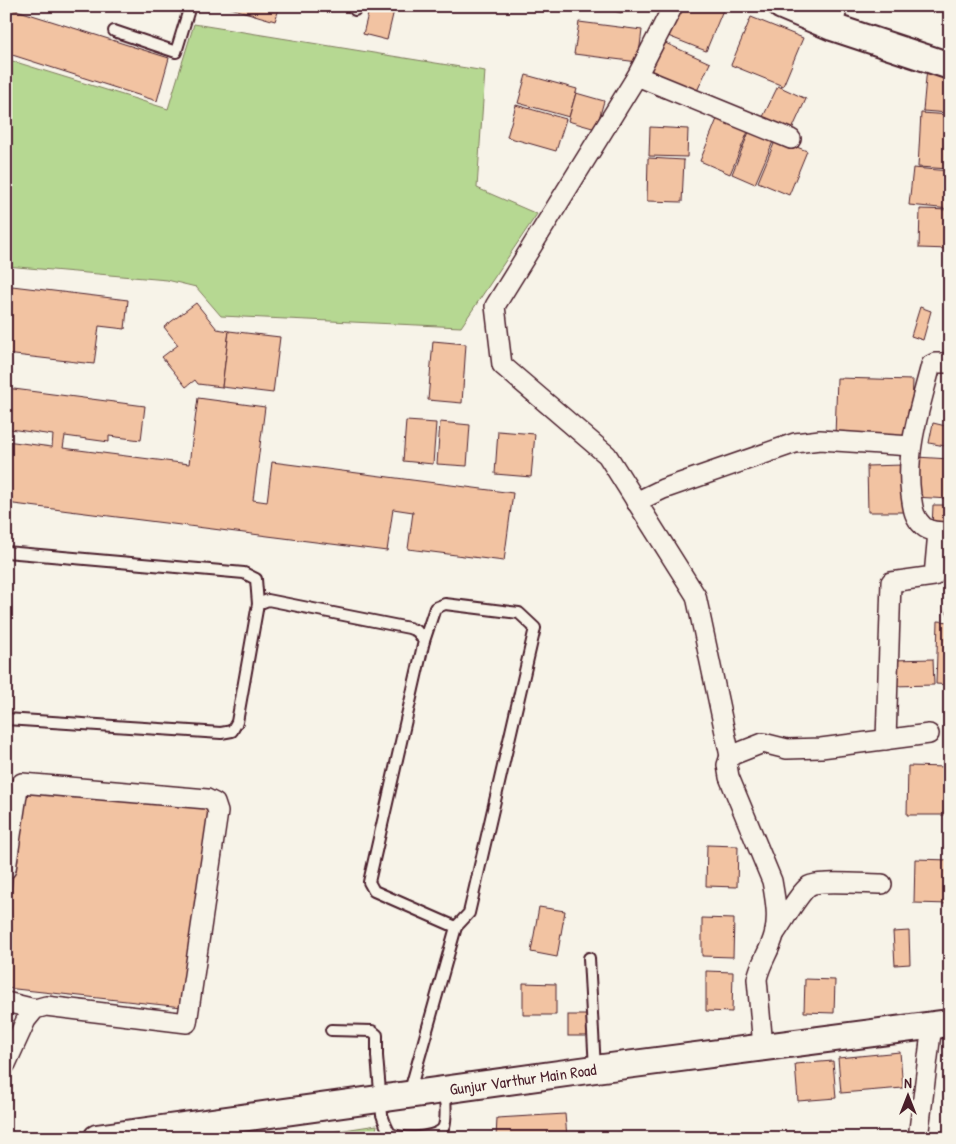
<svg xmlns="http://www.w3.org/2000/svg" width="956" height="1144" font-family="'Patrick Hand',sans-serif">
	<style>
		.green { fill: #b6d892; stroke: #807c5e }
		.building { fill: #f2c3a2; stroke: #4a1f2b }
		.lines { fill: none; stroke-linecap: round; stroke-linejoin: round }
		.lane-casing { stroke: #4a1f2b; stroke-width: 14 }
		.street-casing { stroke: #4a1f2b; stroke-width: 22 }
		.secondary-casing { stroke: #4a1f2b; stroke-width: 30 }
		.lane { stroke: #f7f3e8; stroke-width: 10 }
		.street { stroke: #f7f3e8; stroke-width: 19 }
		.secondary { stroke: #f7f3e8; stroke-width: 26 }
		.labels { text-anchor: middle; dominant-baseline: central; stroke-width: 4; stroke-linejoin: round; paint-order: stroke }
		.street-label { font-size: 16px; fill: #4a1f2b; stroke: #f7f3e8 }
	</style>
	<rect width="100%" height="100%" fill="#f7f3e8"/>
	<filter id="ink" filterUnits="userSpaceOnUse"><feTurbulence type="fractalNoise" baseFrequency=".02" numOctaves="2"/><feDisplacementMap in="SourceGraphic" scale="10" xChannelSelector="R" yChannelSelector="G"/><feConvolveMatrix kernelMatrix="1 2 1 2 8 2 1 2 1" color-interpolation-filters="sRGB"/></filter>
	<g filter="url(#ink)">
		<!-- green -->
		<g class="green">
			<path d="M194 24 485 71 477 188 537 214 461 327 221 316 196 287 167 280 6 266V59L168 109Z"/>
			<path d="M377 1125 375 1138H292Z"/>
		</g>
		<!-- building -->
		<g class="building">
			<path d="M224 6H280L275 21Z"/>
			<path d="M370 6H395L387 40 363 34Z"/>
			<path d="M593 6H624L622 13Z"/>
			<path d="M680 6H712L723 10 706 51 668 36Z"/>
			<path d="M13 9 169 58 157 101 6 53V26Z"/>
			<path d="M751 17 803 38 783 86 731 65Z"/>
			<path d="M579 22 642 30 638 62 574 54Z"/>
			<path d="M663 42 710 63 697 91 650 70Z"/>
			<path d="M927 67 950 69 949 113 923 111Z"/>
			<path d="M526 75 577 89 569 117 518 103Z"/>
			<path d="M778 86 806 99 790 134 761 121Z"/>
			<path d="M576 93 604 101 596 129 568 121Z"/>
			<path d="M516 105 566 119 556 151 507 137Z"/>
			<path d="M921 113 950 115V169L918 167Z"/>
			<path d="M719 114 750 127 730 174 700 161Z"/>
			<path d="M650 127 688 129 687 157 649 156Z"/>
			<path d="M751 127 775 137 755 184 732 174Z"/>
			<path d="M776 139 807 151 789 195 758 182Z"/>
			<path d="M648 158 684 160 682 202 647 201Z"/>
			<path d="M913 168 950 171V209L909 205Z"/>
			<path d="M920 209 950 210V249L919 248Z"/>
			<path d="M12 286 128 300 125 329 99 326 94 364 6 354V302L10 303Z"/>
			<path d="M196 303 217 329 229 331 222 387 198 384 195 380 186 387 162 357 178 345 164 327Z"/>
			<path d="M920 307 931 311 923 340 911 336Z"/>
			<path d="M229 331 280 337 273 393 222 387Z"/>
			<path d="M433 341 466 344 462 403 428 400Z"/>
			<path d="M837 378 913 380 911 438 835 436Z"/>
			<path d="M6 388 145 406 141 440 109 436V442L65 436 63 448 189 464 198 398 265 407 253 500 267 502 272 462 513 493 504 561 408 549 413 512 393 509 387 551 6 503V441L52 447 53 435 10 429 11 423 6 422Z"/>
			<path d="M406 421 436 423 433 464 403 461Z"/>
			<path d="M440 422 470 425 467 466 437 464Z"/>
			<path d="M933 423 950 427V447L929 443Z"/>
			<path d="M498 431 535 434 531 477 495 474Z"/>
			<path d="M916 457 950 459V499L914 497Z"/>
			<path d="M903 465 904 512H868L867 466Z"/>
			<path d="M933 505H950V529L932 528Z"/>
			<path d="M950 557V614H947Z"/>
			<path d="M938 621 950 622V685L936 684Z"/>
			<path d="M933 659 934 685 893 686V660Z"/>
			<path d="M908 766 947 767 945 815H907Z"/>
			<path d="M23 791 212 808 182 1007 6 988V934Z"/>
			<path d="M707 845 738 846 737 887 706 886Z"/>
			<path d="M915 859 950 860V904L914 903Z"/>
			<path d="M539 907 565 911 557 957 531 952Z"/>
			<path d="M702 918 734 919 733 957 702 956Z"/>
			<path d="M909 931 910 964 895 965 893 932Z"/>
			<path d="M706 971 733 972 732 1012 706 1011Z"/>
			<path d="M805 979 835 980 834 1013 804 1012Z"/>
			<path d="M523 983 556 984V1015H523Z"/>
			<rect x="568" y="1015" width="20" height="21"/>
			<path d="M900 1052 903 1088 841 1093 838 1058Z"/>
			<path d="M833 1061 836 1098 798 1101 795 1064Z"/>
			<path d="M565 1114 567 1137 496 1138 497 1118Z"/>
		</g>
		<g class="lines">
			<defs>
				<g id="lane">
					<path d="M355 10 356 6"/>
					<path d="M114 31 176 52 190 6"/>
					<path d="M6 552 244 573 256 579 258 604"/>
					<path d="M424 641 435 608 445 604 519 613 535 628 469 913 456 927"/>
					<path d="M6 719 221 733 232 731 237 722 258 604 268 600 409 628 417 631 424 641 369 882 374 891 456 927 409 1094"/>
					<path d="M589 958 595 1069"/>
					<path d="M331 1030 372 1031 377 1035V1056L382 1115C384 1120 386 1128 390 1133 399 1140 440 1139 444 1126 447 1118 445 1100 445 1091"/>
				</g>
				<g id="street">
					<path d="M673 6 637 76 495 306 502 365 607 455 696 596 730 756"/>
					<path d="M832 27 838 6"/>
					<path d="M637 76 791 139"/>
					<path d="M636 502 663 489 795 443 820 440 911 446"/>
					<path d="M949 532C940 532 929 532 923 526 913 517 913 507 911 495 905 451 920 408 931 365L935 363H950"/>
					<path d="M886 740 891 582 934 576 938 532"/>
					<path d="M6 869 18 788 22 783 207 799 215 803 218 812 187 1023 46 1006 35 1009 26 1020 6 1064"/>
					<path d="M775 933C783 922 799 893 809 886 818 880 868 884 882 884"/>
					<path d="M6 1002 35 1009"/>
					<path d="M763 1047 757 979C760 963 770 951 774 935 779 918 775 898 772 881L729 777 727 765 730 756 763 743 787 749 821 748 929 734"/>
					<path d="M918 1138 932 1025"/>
				</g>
				<g id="secondary">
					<path d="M782 6 832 27 950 66"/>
					<path id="s1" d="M97 1138 595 1069 950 1023"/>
				</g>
			</defs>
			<!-- lane casing -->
			<use href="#lane" class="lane-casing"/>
			<!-- street casing -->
			<use href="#street" class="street-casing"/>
			<!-- secondary casing -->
			<use href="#secondary" class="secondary-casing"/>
			<!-- lane -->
			<use href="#lane" class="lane"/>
			<!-- street -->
			<use href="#street" class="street"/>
			<!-- secondary -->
			<use href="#secondary" class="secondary"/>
		</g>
	</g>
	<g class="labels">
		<!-- street labels -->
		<g class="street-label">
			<text stroke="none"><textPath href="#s1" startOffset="430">Gunjur Varthur Main Road</textPath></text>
		</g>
	</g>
	<!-- margin -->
	<rect width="956" height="1144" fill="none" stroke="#f7f3e8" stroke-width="25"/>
	<rect x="12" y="12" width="931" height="1119" fill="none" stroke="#4a1f2b" stroke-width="2" filter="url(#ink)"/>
	<!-- north arrow -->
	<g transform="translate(908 1096)" stroke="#f7f3e8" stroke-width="4" paint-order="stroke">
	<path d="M0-4L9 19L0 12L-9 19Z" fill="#4a1f2b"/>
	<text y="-8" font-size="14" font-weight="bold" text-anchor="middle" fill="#4a1f2b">N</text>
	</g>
</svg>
